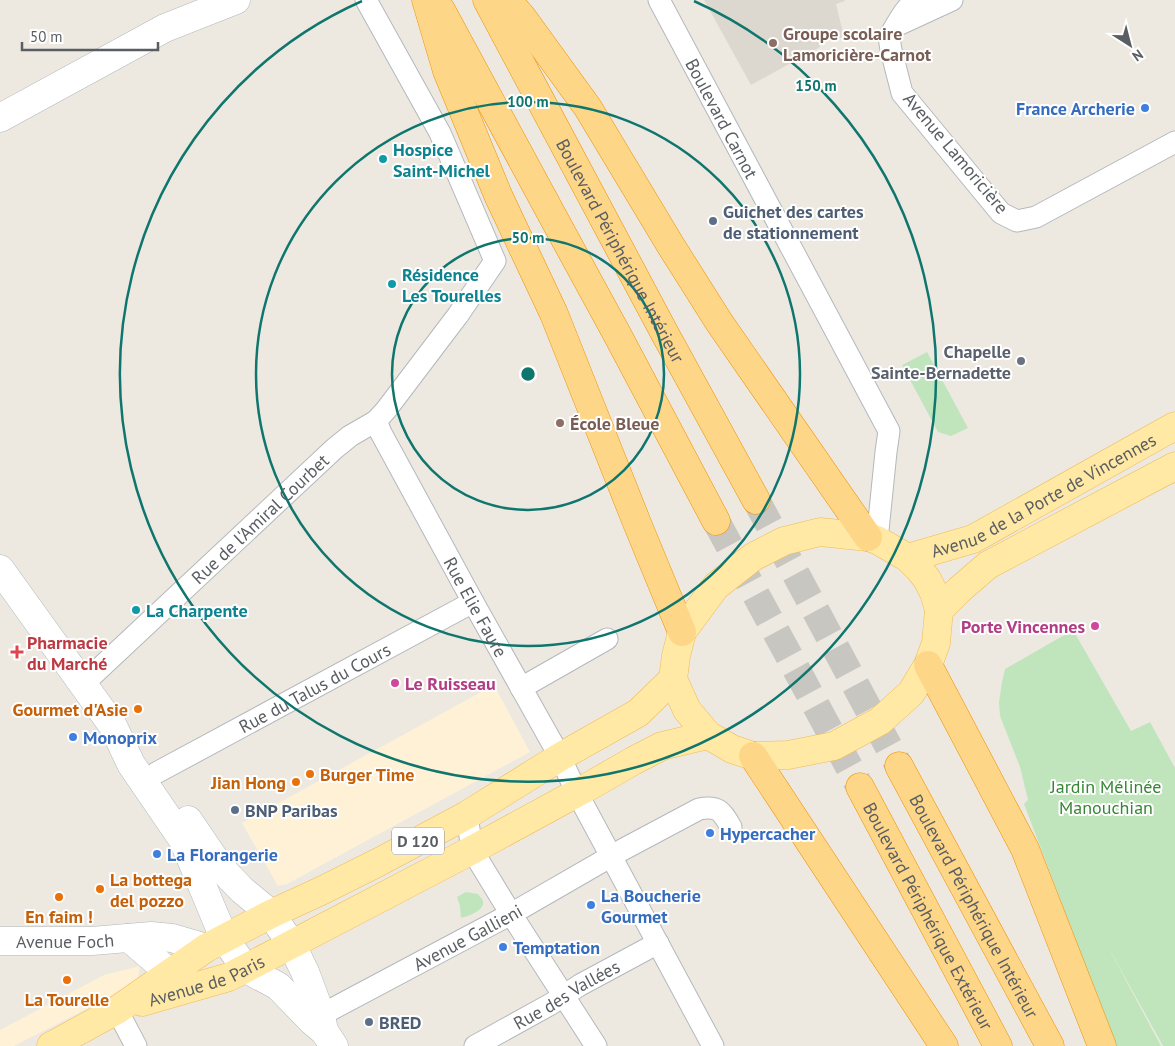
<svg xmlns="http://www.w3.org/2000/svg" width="1175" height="1046" font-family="'PT Sans',sans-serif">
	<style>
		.commercial { fill: #fef1d5 }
		.education { fill: #ddd8cf }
		.green { fill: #c0e5bd }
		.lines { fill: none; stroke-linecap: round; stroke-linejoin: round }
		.highway-tunnel { stroke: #c8c6c1; stroke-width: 28; stroke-dasharray: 28 14; stroke-linecap: butt }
		.street-casing { stroke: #b4b8bc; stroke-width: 23 }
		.secondary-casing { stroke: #b3b7bc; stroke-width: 29 }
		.primary-casing { stroke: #f1ba56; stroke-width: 29 }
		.highway-casing { stroke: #ee9100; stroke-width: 29 }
		.street { stroke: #fff; stroke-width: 21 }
		.secondary { stroke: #fff; stroke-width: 28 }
		.primary { stroke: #ffe9a4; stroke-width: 28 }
		.highway { stroke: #fdd688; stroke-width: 28 }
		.ring { fill: none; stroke: #0f766e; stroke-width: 2.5 }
		.education-dot { fill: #8d6e63; stroke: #fff; stroke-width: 2 }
		.shop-dot { fill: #3f7fe0; stroke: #fff; stroke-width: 2 }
		.culture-dot { fill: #0f9aa8; stroke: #fff; stroke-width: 2 }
		.service-dot { fill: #5c6f8a; stroke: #fff; stroke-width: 2 }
		.worship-dot { fill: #6b7280; stroke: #fff; stroke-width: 2 }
		.hotel-dot { fill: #d1479c; stroke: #fff; stroke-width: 2 }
		.health-dot { fill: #e0444e; stroke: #fff; stroke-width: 2 }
		.food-dot { fill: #e8710a; stroke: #fff; stroke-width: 2 }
		.labels { text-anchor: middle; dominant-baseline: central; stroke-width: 4; stroke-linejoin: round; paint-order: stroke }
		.shield { fill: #fff; stroke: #8c8e91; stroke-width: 1 }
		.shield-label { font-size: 16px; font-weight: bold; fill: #5a5e62 }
		.education-label { font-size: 18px; font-weight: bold; fill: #785e54; stroke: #fff; text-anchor: start }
		.shop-label { font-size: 18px; font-weight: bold; fill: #366cbe; stroke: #fff; text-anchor: start }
		.street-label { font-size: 18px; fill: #5a5e62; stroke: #fff }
		.culture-label { font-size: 18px; font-weight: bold; fill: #0d838f; stroke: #fff; text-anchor: start }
		.service-label { font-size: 18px; font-weight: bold; fill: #4e5e75; stroke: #fff; text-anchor: start }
		.worship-label { font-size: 18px; font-weight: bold; fill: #5b616d; stroke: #fff; text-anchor: end }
		.hotel-label { font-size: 18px; font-weight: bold; fill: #b23c85; stroke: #fff; text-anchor: end }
		.health-label { font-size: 18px; font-weight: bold; fill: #be3a42; stroke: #fff; text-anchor: start }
		.food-label { font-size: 18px; font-weight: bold; fill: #c56008; stroke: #fff; text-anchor: end }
		.park-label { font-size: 18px; fill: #378635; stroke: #fff }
		.centre { fill: #0f766e; stroke: #fff; stroke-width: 2.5 }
		.ring-label { font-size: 15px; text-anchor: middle; font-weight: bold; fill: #0f766e; stroke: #fff; stroke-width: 4; stroke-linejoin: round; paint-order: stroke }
	</style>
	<rect width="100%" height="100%" fill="#ede9e1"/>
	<!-- commercial -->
	<g class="commercial">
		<path d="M494 685 530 752 287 884 278 886 242 823Z"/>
		<path d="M140 966 137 983 14 1046H0V1030L104 975Z"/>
	</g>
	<!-- education -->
	<path class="education" d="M704 0H844L845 1 836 4 844 37 819 42 820 47 751 85Z"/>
	<!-- green -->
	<g class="green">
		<path d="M927 352 968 428 951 436 938 432 902 365Z"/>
		<path d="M1073 630 1131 731 1150 722 1175 768V1046H1163L1106 943 1161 1046H1116L1024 804 1028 800 1020 767 1000 716 999 702 1002 682 1005 669Z"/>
		<path d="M466 892 478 894C479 895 483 900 483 901 485 911 468 916 461 918L460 906 457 897Z"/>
	</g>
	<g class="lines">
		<!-- highway-tunnel -->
		<g class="highway-tunnel">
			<path d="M756 500 899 766"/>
			<path d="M716 521 860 787"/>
		</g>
		<defs>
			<g id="street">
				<path id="s1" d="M659 0 889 431 886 452 877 540"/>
				<path d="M917 0C906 5 896 26 889 37L891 50 902 93 1001 213 1017 221 1036 217 1175 142"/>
				<path d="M900 24 952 0"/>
				<path id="s2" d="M376 421 381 433 473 602 560 757 577 793 713 1046"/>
				<path id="s3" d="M83 684 334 449 350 436 376 421 386 410 458 315 495 261 440 133 366 0"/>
				<path d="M521 688 607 639"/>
				<path id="s4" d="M156 773 473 602"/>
				<path d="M467 815 472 850 511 914 596 1046"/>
				<path d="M117 1010 136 1046"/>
				<path id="s5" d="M321 1015 511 914 622 850 699 809C719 805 722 812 731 827"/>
				<path id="s6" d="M475 1046 551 1004 580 985 658 943"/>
			</g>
			<g id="secondary">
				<path d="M0 118 165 28 236 0"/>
				<path d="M0 569 113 726 131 764 183 840 189 854 224 938 246 969 278 986 312 1021 324 1031 334 1046"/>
				<path d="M188 820 220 867 242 890 271 914 292 945 305 972 321 1015 324 1031"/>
				<path d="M129 938 170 973 185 989"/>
				<path id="s7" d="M0 941H92L151 936 172 938 206 948"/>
			</g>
			<g id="primary">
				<path d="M820 532 868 537 877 540 908 558 918 568 927 579 934 593 939 610 936 643 928 665 911 693 880 721 834 746 788 755 753 756 732 749 708 735 687 710 673 679 676 656 682 632 716 586 753 557 784 541Z"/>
				<path id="s8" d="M908 558 973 539 1175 426"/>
				<path d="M939 610 959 590 988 565 1175 466"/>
				<path id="s9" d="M142 1002 229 977 472 850 586 788 633 761 662 746 708 735"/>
				<path d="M51 1046 117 1010 206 948 271 914 323 890 379 862 467 815 560 757 638 713 673 679"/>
			</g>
			<g id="highway">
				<path d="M426 0 447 71 498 195 554 314 637 523 682 632"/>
				<path id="s10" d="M487 0 664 332 756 500"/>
				<path d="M507 0 522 17 588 108 671 246 719 322 868 537"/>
				<path d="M441 10 552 215 618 336 716 521"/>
				<path d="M928 665 1025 849 1102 1046"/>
				<path d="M753 756 944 1046"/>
				<path id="s11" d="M899 766 1050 1046"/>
				<path id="s12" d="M860 787 998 1046"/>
			</g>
		</defs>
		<!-- street casing -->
		<use href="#street" class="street-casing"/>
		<!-- secondary casing -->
		<use href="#secondary" class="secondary-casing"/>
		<!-- primary casing -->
		<use href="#primary" class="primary-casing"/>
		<!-- highway casing -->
		<use href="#highway" class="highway-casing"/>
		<!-- street -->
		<use href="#street" class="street"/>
		<!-- secondary -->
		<use href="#secondary" class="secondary"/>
		<!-- primary -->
		<use href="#primary" class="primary"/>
		<!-- highway -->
		<use href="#highway" class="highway"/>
	</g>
	<!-- distance rings -->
	<g class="ring">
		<circle cx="528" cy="374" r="136"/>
		<circle cx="528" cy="374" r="272"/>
		<path d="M694 1A408 408 0 1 1 362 1"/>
	</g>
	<!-- markers -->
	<g class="education-dot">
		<circle cx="773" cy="43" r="5"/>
		<circle cx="560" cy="423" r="5"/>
	</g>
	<g class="shop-dot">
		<circle cx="1145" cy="108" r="5"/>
		<circle cx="73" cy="737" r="5"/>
		<circle cx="710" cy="833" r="5"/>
		<circle cx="157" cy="854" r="5"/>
		<circle cx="591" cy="905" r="5"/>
		<circle cx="503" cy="947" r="5"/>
	</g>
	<g class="culture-dot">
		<circle cx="383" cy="159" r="5"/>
		<circle cx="392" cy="284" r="5"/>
		<circle cx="136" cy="610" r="5"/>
	</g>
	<g class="service-dot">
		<circle cx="713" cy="221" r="5"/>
		<circle cx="235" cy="810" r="5"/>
		<circle cx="369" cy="1022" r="5"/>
	</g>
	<circle class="worship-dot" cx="1021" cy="361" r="5"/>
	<g class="hotel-dot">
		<circle cx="1095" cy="626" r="5"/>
		<circle cx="395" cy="683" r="5"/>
	</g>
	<path class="health-dot" d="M14.5 644.5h5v5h5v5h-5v5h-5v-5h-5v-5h5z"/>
	<g class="food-dot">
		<circle cx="138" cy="709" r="5"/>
		<circle cx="310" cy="774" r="5"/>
		<circle cx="296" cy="782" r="5"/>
		<circle cx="100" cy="889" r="5"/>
		<circle cx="59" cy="897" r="5"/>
		<circle cx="67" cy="980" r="5"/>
	</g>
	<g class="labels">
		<!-- shield labels -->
		<rect class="shield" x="392" y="827.5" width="52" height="27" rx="4"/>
		<g class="shield-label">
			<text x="418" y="841">D 120</text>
		</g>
		<!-- education labels -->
		<g class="education-label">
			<text x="783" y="33">Groupe scolaire<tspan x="783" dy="21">Lamoricière-Carnot</tspan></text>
			<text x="570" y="423">École Bleue</text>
		</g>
		<!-- shop labels -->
		<g class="shop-label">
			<text x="1135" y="108" text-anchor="end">France Archerie</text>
			<text x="83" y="737">Monoprix</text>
			<text x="720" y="833">Hypercacher</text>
			<text x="167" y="854">La Florangerie</text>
			<text x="601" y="895">La Boucherie<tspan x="601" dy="21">Gourmet</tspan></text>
			<text x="513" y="947">Temptation</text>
		</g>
		<!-- street labels -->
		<g class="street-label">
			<text stroke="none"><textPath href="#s1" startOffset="134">Boulevard Carnot</textPath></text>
			<text transform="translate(956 153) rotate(50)">Avenue Lamoricière</text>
			<text stroke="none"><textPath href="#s10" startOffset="284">Boulevard Périphérique Intérieur</textPath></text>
			<text stroke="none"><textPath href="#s8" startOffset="150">Avenue de la Porte de Vincennes</textPath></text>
			<text stroke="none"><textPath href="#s3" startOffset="242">Rue de l'Amiral Courbet</textPath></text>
			<text stroke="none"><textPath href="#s2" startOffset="211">Rue Elie Faure</textPath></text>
			<text stroke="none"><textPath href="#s4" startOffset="180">Rue du Talus du Cours</textPath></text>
			<text stroke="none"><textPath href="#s11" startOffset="159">Boulevard Périphérique Intérieur</textPath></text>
			<text stroke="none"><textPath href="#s12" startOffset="146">Boulevard Périphérique Extérieur</textPath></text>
			<text stroke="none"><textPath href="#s5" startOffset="166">Avenue Gallieni</textPath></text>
			<text stroke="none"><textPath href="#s7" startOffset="65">Avenue Foch</textPath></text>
			<text stroke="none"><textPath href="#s9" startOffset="68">Avenue de Paris</textPath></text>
			<text stroke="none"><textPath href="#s6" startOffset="105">Rue des Vallées</textPath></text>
		</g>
		<!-- culture labels -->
		<g class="culture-label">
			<text x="393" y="149">Hospice<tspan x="393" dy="21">Saint-Michel</tspan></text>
			<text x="402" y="274">Résidence<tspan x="402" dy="21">Les Tourelles</tspan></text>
			<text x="146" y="610">La Charpente</text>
		</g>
		<!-- service labels -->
		<g class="service-label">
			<text x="723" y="211">Guichet des cartes<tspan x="723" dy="21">de stationnement</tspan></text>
			<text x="245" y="810">BNP Paribas</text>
			<text x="379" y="1022">BRED</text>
		</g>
		<!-- worship labels -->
		<g class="worship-label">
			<text x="1011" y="351">Chapelle<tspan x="1011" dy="21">Sainte-Bernadette</tspan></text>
		</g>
		<!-- hotel labels -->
		<g class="hotel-label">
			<text x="1085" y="626">Porte Vincennes</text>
			<text x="405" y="683" text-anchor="start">Le Ruisseau</text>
		</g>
		<!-- health labels -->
		<g class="health-label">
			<text x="27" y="642">Pharmacie<tspan x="27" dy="21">du Marché</tspan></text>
		</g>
		<!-- food labels -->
		<g class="food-label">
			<text x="128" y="709">Gourmet d'Asie</text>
			<text x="320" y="774" text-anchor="start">Burger Time</text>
			<text x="286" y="782">Jian Hong</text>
			<text x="110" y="879" text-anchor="start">La bottega<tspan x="110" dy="21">del pozzo</tspan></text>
			<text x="59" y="916" text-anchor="middle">En faim !</text>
			<text x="67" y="999" text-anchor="middle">La Tourelle</text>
		</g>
		<!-- park labels -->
		<g class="park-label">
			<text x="1106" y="786">Jardin Mélinée<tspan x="1106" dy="21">Manouchian</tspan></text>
		</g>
	</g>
	<circle cx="528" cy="374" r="8" class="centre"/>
	<g class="ring-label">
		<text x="816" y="91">150 m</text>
		<text x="528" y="107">100 m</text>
		<text x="528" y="243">50 m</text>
	</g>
	<!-- north arrow -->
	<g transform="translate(1130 45) rotate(144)" stroke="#ffffff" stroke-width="4" paint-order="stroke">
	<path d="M0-4L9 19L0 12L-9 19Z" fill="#5a5e62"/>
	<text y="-8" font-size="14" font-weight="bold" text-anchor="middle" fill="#5a5e62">N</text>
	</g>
	<!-- scale -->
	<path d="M22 42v8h136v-8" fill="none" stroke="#5a5e62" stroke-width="2.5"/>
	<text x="30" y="42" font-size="15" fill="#5a5e62" stroke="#ffffff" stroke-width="4" paint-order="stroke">50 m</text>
</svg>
